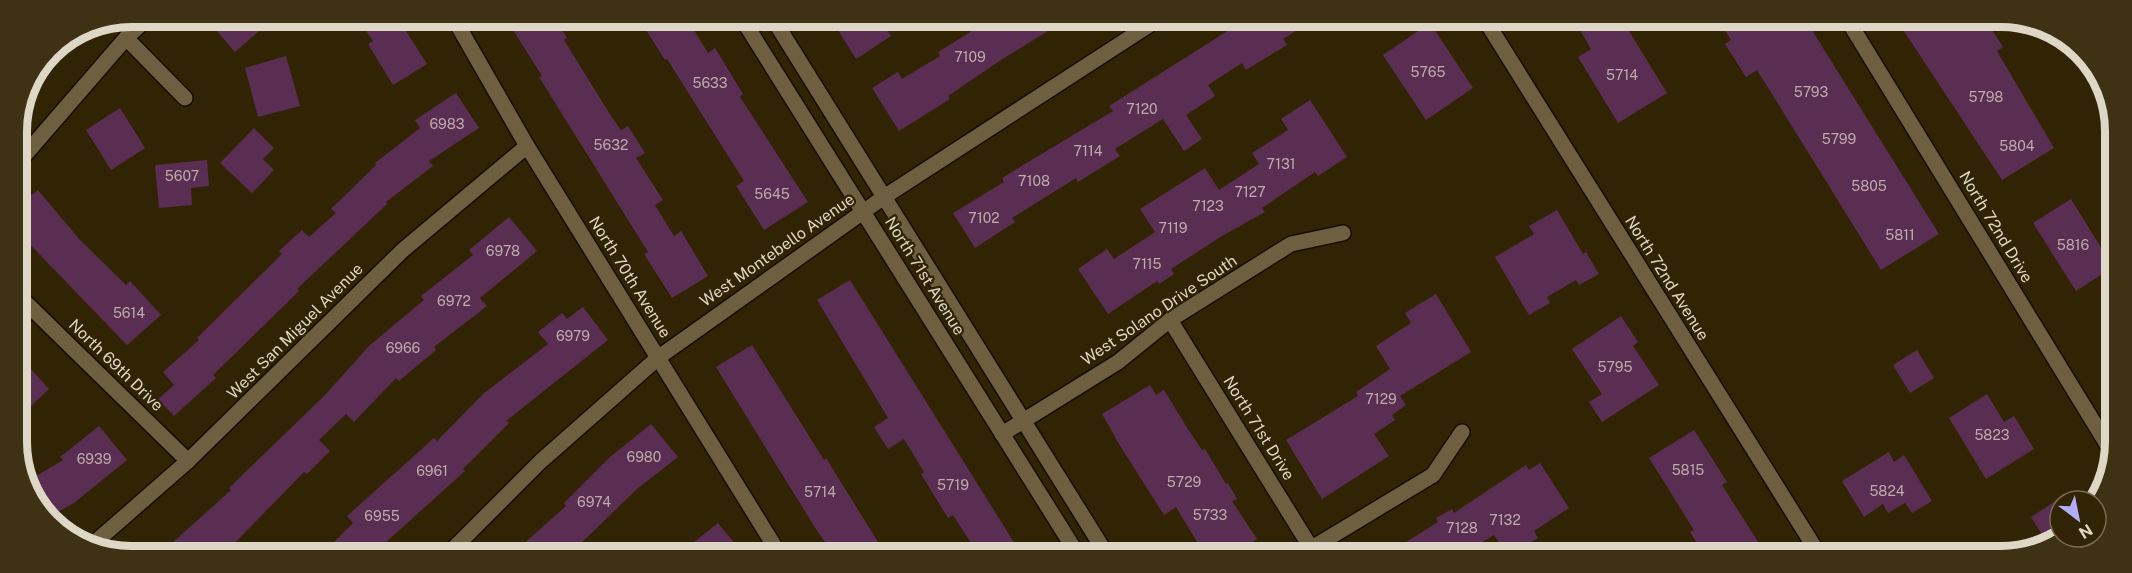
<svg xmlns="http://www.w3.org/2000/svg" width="2132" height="573" font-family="'Public Sans',sans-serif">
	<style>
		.building { fill: #5a2d52 }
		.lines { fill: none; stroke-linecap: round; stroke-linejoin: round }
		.minor-casing { stroke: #170d00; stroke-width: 18 }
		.minor { stroke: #6e5f41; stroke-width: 15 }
		.labels { text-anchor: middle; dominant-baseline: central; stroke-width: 4.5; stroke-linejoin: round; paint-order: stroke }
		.number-label { font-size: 14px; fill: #beaca9 }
		.street-label { font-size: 16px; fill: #dfd7c6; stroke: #312405 }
		.rim { fill: none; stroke: #dfd7c6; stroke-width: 8 }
	</style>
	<rect width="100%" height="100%" fill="#312405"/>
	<!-- building -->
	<g class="building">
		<path d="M205 17H275L235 52Z"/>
		<path d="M357 17H397L427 64 393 85 368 44 373 41Z"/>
		<path d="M505 17H554L567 38 564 40 611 116 621 130 628 126 645 153 636 158 663 200 655 205 674 236 681 231 708 276 672 298 644 254 648 252 539 77 542 76Z"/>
		<path d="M638 17H686L708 53 715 48 743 94 740 97 808 202 764 230 736 186 744 181 667 59 665 60Z"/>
		<path d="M830 17H879L891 36 856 59Z"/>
		<path d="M993 18H1069L1001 60 948 96 950 99 899 131 872 88 898 72 902 79 940 56 938 52Z"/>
		<path d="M1248 18H1317L1283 39 1287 45 1246 70 1242 63 1208 85 1215 96 1186 115 1202 139 1184 151 1163 119 1115 149 1120 156 1078 182 1076 178 1012 218 1015 222 975 248 953 213 1004 182 1002 178 1113 111 1109 106Z"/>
		<path d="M1573 18H1614L1621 29 1626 26 1667 93 1618 123 1578 57 1591 49Z"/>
		<path d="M1717 18 1805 19 1939 234 1881 270 1757 70 1746 77 1725 44 1731 40Z"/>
		<path d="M1896 19H1985L2003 47 1997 51 2054 148 2002 180Z"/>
		<path d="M1430 23 1473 88 1426 120 1383 55Z"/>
		<path d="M286 56 300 106 258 117 245 68Z"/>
		<path d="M456 93 479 128 429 161 433 166 386 202 387 204 297 289 299 291 213 375 216 378 174 416 158 399 174 385 163 372 199 340 197 338 282 254 279 251 302 230 309 237 336 213 331 209 376 165 375 163 420 128 415 120Z"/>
		<path d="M1310 100 1347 157 1318 176 1315 172 1262 208 1265 212 1222 236 1171 269 1174 274 1159 284 1157 281 1108 314 1078 269 1107 249 1114 259 1155 232 1140 209 1205 168 1219 190 1259 164 1252 153 1288 130 1281 119Z"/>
		<path d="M120 108 145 148 111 170 86 130Z"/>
		<path d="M254 128 274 148 263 159 274 170 252 193 220 163Z"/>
		<path d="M207 160 209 186 191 188 192 205 159 208 155 165Z"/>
		<path d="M38 190 79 239 126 285 130 281 161 315 127 345 17 231V207Z"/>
		<path d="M2071 199 2113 267 2076 291 2033 223Z"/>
		<path d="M1557 210 1583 254 1586 252 1599 274 1579 285 1576 280 1547 297 1550 303 1529 315 1495 257 1534 234 1529 226Z"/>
		<path d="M509 217 537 251 480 298 487 306 434 347 436 350 399 381 396 378 354 422 346 414 319 440 330 451 307 474 304 472 224 554H160L231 490 229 488 325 395 369 346 424 300 421 296 473 255 469 250Z"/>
		<path d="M850 280 1015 544 997 555H979L953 515 948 518 921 474 924 472 904 439 888 449 874 427 888 418 817 300Z"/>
		<path d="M1436 294 1471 352 1400 396 1406 405 1392 415 1395 420 1374 434 1389 456 1322 499 1286 440 1358 396 1356 392 1390 369 1376 346 1411 323 1405 313Z"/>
		<path d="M583 307 608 340 506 421 509 423 463 469 465 471 374 553 322 554 353 523 347 516 434 438 437 441 483 394 548 344 538 332 562 313 567 319Z"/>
		<path d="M1621 316 1638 342 1633 346 1659 385 1602 422 1589 402 1602 394 1572 349Z"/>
		<path d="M752 345 824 460 826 458 886 555H834L814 526 716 367Z"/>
		<path d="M1917 350 1934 378 1910 393 1893 365Z"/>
		<path d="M18 355 49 389 31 406 18 392Z"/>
		<path d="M1150 385 1156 395 1164 390 1186 426 1202 450 1205 449 1226 484 1228 483 1237 499 1232 501 1257 539 1247 546 1253 555H1205L1176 507 1164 515 1119 444 1102 414Z"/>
		<path d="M1987 394 2004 422 2014 416 2034 449 1986 479 1949 418Z"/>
		<path d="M651 424 678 457 637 489 579 545 588 555H511L566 506 564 503 610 457Z"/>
		<path d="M99 426 127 460 74 503 47 518 28 481 63 460 60 457Z"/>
		<path d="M1694 430 1727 482 1722 485 1767 556H1705L1690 532 1694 530 1649 458Z"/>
		<path d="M1889 452 1894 462 1904 455 1932 501 1912 513 1905 503 1888 513 1883 504 1864 517 1842 481Z"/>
		<path d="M1540 463 1569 508 1534 531 1538 538 1509 556 1494 535 1459 556H1384L1438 522 1436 518 1452 509 1454 513 1526 465 1529 470Z"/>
		<path d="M2060 498V535L2046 541 2031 517Z"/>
		<path d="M718 523 744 555H678Z"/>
	</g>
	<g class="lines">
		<defs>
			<g id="minor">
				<path d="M453 17 527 146 780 555"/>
				<path d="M741 17 1078 555"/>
				<path d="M772 17 1107 555"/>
				<path d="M1484 18 1820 556"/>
				<path d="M1847 19 2113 454"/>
				<path d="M126 38 185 98"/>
				<path d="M17 164 126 38 149 17"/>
				<path d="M18 295 188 461"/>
				<path d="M1170 320 1316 556"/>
				<path d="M1002 434 1118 362 1170 320 1291 244 1343 233"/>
				<path d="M92 545 188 461 403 250 527 146"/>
				<path d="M1312 548 1433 475 1462 432"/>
				<path d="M447 555 541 461 659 357 884 197 1160 18"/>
			</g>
		</defs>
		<!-- minor casing -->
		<use href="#minor" class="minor-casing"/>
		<!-- minor -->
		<use href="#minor" class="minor"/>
	</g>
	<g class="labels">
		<!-- number labels -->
		<g class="number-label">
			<text x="970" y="57">7109</text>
			<text x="1428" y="72">5765</text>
			<text x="1622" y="75">5714</text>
			<text x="710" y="83">5633</text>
			<text x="1811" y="92">5793</text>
			<text x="1986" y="97">5798</text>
			<text x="1142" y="109">7120</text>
			<text x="447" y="124">6983</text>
			<text x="1839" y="139">5799</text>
			<text x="611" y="145">5632</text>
			<text x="2017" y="146">5804</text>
			<text x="1088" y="151">7114</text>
			<text x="1281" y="164">7131</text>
			<text x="182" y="176">5607</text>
			<text x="1034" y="181">7108</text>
			<text x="1869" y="186">5805</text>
			<text x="1250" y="192">7127</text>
			<text x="772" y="194">5645</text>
			<text x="1208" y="206">7123</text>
			<text x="984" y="218">7102</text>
			<text x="1173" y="228">7119</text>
			<text x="1900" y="235">5811</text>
			<text x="2073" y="245">5816</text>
			<text x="503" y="251">6978</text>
			<text x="1147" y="264">7115</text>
			<text x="454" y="301">6972</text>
			<text x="129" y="313">5614</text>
			<text x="573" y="336">6979</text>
			<text x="403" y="348">6966</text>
			<text x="1615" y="367">5795</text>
			<text x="1381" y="399">7129</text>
			<text x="1992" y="435">5823</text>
			<text x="644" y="457">6980</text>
			<text x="94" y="459">6939</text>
			<text x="1688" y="470">5815</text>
			<text x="432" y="471">6961</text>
			<text x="1184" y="482">5729</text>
			<text x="953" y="485">5719</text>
			<text x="1887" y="491">5824</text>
			<text x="820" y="492">5714</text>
			<text x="594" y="502">6974</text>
			<text x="1210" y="515">5733</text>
			<text x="382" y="516">6955</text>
			<text x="1505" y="520">7132</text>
			<text x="1462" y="528">7128</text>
		</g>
		<!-- street labels -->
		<g class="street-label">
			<text transform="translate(1996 227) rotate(59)">North 72nd Drive</text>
			<text transform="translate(777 250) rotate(-35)">West Montebello Avenue</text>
			<text transform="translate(925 276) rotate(58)">North 71st Avenue</text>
			<text transform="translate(630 277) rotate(58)">North 70th Avenue</text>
			<text transform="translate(1667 278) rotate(58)">North 72nd Avenue</text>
			<text transform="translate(1159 310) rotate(-34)">West Solano Drive South</text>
			<text transform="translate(295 331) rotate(-45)">West San Miguel Avenue</text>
			<text transform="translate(116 365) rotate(44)">North 69th Drive</text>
			<text transform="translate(1259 428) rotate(58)">North 71st Drive</text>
		</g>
	</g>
	<!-- crop -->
	<path d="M0 0H2132V573H0ZM131 27H2001A104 104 0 0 1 2105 131V442A104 104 0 0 1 2001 546H131A104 104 0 0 1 27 442V131A104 104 0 0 1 131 27Z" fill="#3f3214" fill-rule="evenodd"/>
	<path class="rim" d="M131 27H2001A104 104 0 0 1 2105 131V442A104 104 0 0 1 2001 546H131A104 104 0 0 1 27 442V131A104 104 0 0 1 131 27Z"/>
	<!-- north arrow -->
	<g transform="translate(2078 519) rotate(148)"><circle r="28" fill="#312405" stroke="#776c52" stroke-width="1.5"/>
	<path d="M0-4.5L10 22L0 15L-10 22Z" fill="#b2adf9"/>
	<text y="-9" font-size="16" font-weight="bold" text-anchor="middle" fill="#dfd7c6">N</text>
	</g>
</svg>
